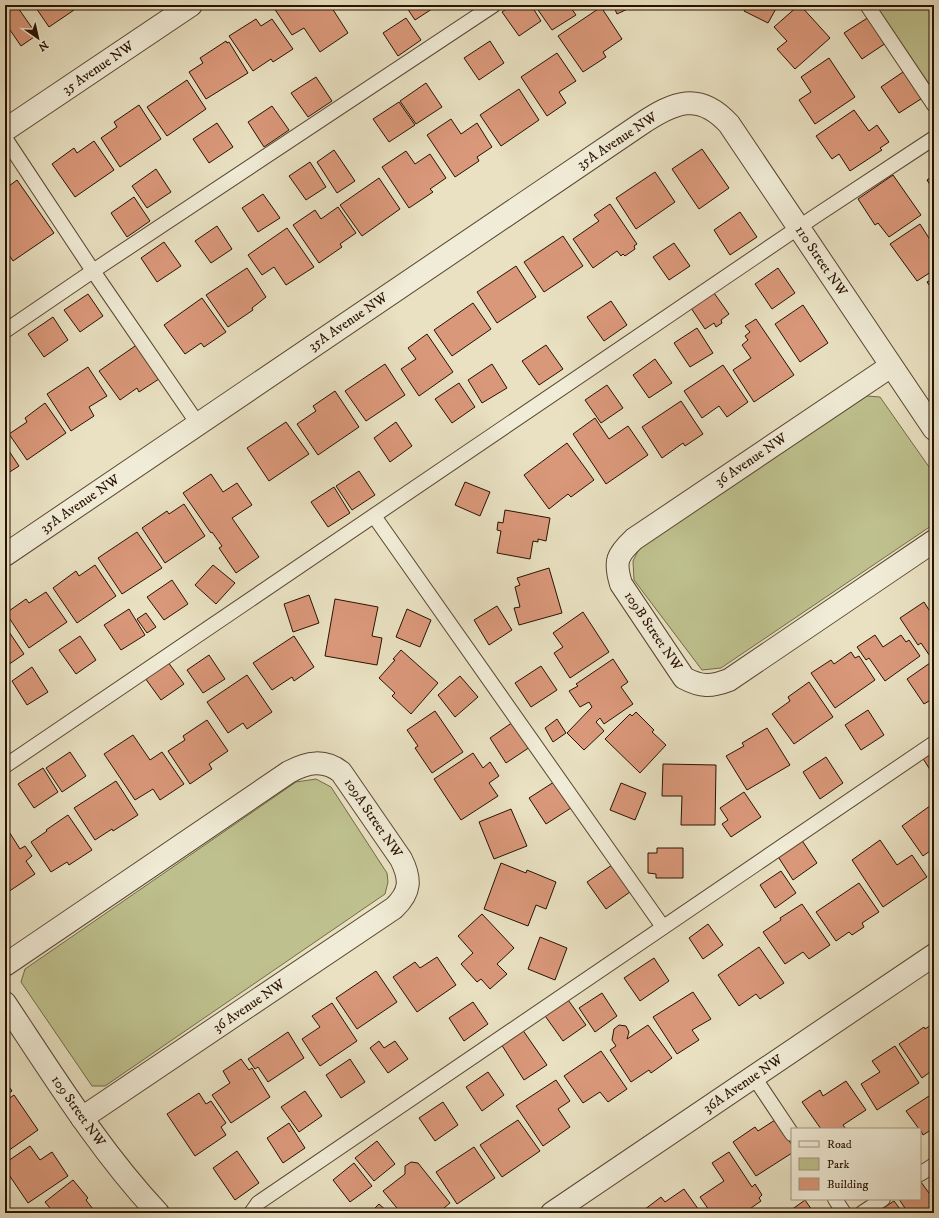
<svg xmlns="http://www.w3.org/2000/svg" width="939" height="1218" font-family="'IM FELL DW Pica',serif">
	<style>
		.green { fill: #bec18e; stroke: #736a47 }
		.building { fill: #da987a; stroke: #281200 }
		.lines { fill: none; stroke-linecap: round; stroke-linejoin: round }
		.lane-casing { stroke: #584630; stroke-width: 16 }
		.street-casing { stroke: #584630; stroke-width: 24 }
		.lane { stroke: #f1ecd7; stroke-width: 14 }
		.street { stroke: #f1ecd7; stroke-width: 22 }
		.labels { text-anchor: middle; dominant-baseline: central; stroke-width: 4; stroke-linejoin: round; paint-order: stroke }
		.street-label { font-size: 14px; fill: #281200; stroke: #f1ecd7 }
	</style>
	<rect width="100%" height="100%" fill="#e9e1c2"/>
	<filter id="stains"><feTurbulence type="fractalNoise" baseFrequency=".005" numOctaves="4"/><feColorMatrix values="0 0 0 0 .2 0 0 0 0 .09 0 0 0 0 .02 0 0 0 .5 -.17"/></filter>
	<radialGradient id="worn" r=".72"><stop offset=".6" stop-color="#630" stop-opacity="0"/><stop offset="1" stop-color="#630" stop-opacity=".3"/></radialGradient>
	<!-- green -->
	<g class="green">
		<path d="M872 5H929L934 12V97Z"/>
		<path d="M867 396 880 397 934 474V524L721 668 702 670 634 580 633 561 640 547Z"/>
		<path d="M316 779 331 787 387 873 388 882 385 894 105 1086H92L21 982 25 969 296 782Z"/>
	</g>
	<!-- building -->
	<g class="building">
		<path d="M5 5H16L37 35 21 46 10 30 5 34Z"/>
		<path d="M34 5H71L74 10 49 27Z"/>
		<path d="M279 5H330L348 33 320 52 304 28 292 35 274 8Z"/>
		<path d="M405 5H433L435 7 415 20Z"/>
		<path d="M512 5H531L541 21 519 36 502 12Z"/>
		<path d="M539 5H569L576 15 552 30 536 7Z"/>
		<path d="M613 5H636L617 14Z"/>
		<path d="M747 5H778L768 23 744 11Z"/>
		<path d="M799 5H800L830 38 795 69 777 49 787 41 774 27Z"/>
		<path d="M601 7 622 39 603 52 606 57 583 72 558 36Z"/>
		<path d="M869 17 886 43 862 59 844 33Z"/>
		<path d="M406 18 421 40 398 56 383 33Z"/>
		<path d="M256 19 261 26 272 19 293 49 273 62 271 59 253 71 229 36Z"/>
		<path d="M226 41 227 43 229 42 248 73 206 99 189 72 203 63 200 58Z"/>
		<path d="M490 41 504 63 479 80 464 58Z"/>
		<path d="M557 53 576 81 559 92 566 103 547 116 521 77Z"/>
		<path d="M829 58 855 97 815 124 799 100 811 92 801 77Z"/>
		<path d="M906 70 924 97 899 113 881 87Z"/>
		<path d="M316 77 332 101 308 117 291 93Z"/>
		<path d="M187 80 206 109 167 136 147 107Z"/>
		<path d="M426 83 442 107 416 124 400 101Z"/>
		<path d="M519 89 539 120 501 146 480 115Z"/>
		<path d="M399 102 415 125 389 142 373 119Z"/>
		<path d="M139 105 161 139 120 167 101 138 117 127 114 122Z"/>
		<path d="M272 106 289 130 264 147 248 122Z"/>
		<path d="M854 110 869 131 877 125 889 142 880 148 882 150 850 171 839 154 832 159 816 136Z"/>
		<path d="M451 119 461 134 477 123 492 147 477 157 479 161 455 177 427 135Z"/>
		<path d="M217 123 233 147 209 163 193 139Z"/>
		<path d="M94 141 114 170 75 197 52 164 74 148 77 153Z"/>
		<path d="M702 149 729 188 699 209 672 169Z"/>
		<path d="M334 150 355 181 337 193 317 162Z"/>
		<path d="M406 151 415 164 430 154 446 178 430 189 433 192 409 208 382 167Z"/>
		<path d="M310 162 326 187 306 200 289 176Z"/>
		<path d="M156 169 171 192 147 208 132 186Z"/>
		<path d="M655 172 675 202 636 229 616 198Z"/>
		<path d="M893 175 921 215 889 237 878 223 875 225 858 199Z"/>
		<path d="M934 175V191L927 180Z"/>
		<path d="M379 178 400 209 362 236 340 205Z"/>
		<path d="M17 180 54 233 13 261 5 249V223L9 220 5 214V189Z"/>
		<path d="M263 194 280 218 258 232 242 208Z"/>
		<path d="M134 197 150 221 127 237 111 213Z"/>
		<path d="M610 204 637 244 634 246 635 249 625 256 623 254 621 256 617 251 593 268 573 239 599 221 594 215Z"/>
		<path d="M338 207 356 233 340 244 342 247 319 263 293 225 315 210 321 219Z"/>
		<path d="M740 212 757 237 730 255 714 230Z"/>
		<path d="M920 224 934 246V270L917 281 890 244Z"/>
		<path d="M217 226 232 249 211 263 195 241Z"/>
		<path d="M287 228 314 267 286 285 274 267 262 275 248 255Z"/>
		<path d="M563 236 583 266 544 292 524 262Z"/>
		<path d="M164 242 181 266 157 282 141 258Z"/>
		<path d="M674 243 690 266 669 280 653 257Z"/>
		<path d="M516 266 536 297 497 323 477 292Z"/>
		<path d="M247 268 266 297 252 308 253 310 228 327 206 295Z"/>
		<path d="M778 268 795 293 772 309 755 284Z"/>
		<path d="M934 278V292L927 282Z"/>
		<path d="M714 293 729 314 721 320 722 323 716 327 714 323 705 329 691 308Z"/>
		<path d="M88 294 103 316 80 332 64 310Z"/>
		<path d="M202 298 226 332 204 347 201 343 185 354 164 325Z"/>
		<path d="M611 301 627 325 604 341 587 317Z"/>
		<path d="M473 303 491 329 452 356 434 330Z"/>
		<path d="M803 305 828 343 800 362 775 324Z"/>
		<path d="M53 317 68 340 44 357 28 334Z"/>
		<path d="M756 319 794 375 754 402 733 370 751 358 742 345 748 340 745 336 750 332 745 326Z"/>
		<path d="M697 328 713 353 690 367 674 343Z"/>
		<path d="M427 334 453 372 419 396 401 369 416 359 408 348Z"/>
		<path d="M138 344 162 377 139 392 137 388 120 400 99 371Z"/>
		<path d="M546 345 563 369 539 385 522 361Z"/>
		<path d="M655 359 672 383 649 398 633 375Z"/>
		<path d="M385 364 405 395 366 421 345 391Z"/>
		<path d="M492 364 507 388 482 403 468 380Z"/>
		<path d="M723 365 748 402 727 417 719 406 702 418 684 391Z"/>
		<path d="M88 367 107 396 89 407 94 416 71 431 47 394Z"/>
		<path d="M459 383 475 407 452 423 435 399Z"/>
		<path d="M607 385 623 408 601 423 585 400Z"/>
		<path d="M335 391 359 427 318 455 297 424 316 411 313 406Z"/>
		<path d="M681 401 703 434 685 446 683 443 662 458 642 427Z"/>
		<path d="M45 403 66 433 27 460 9 434 27 422 25 418Z"/>
		<path d="M595 418 609 439 628 426 648 455 606 484 573 434Z"/>
		<path d="M286 422 309 454 269 481 247 448Z"/>
		<path d="M396 422 412 446 390 462 374 438Z"/>
		<path d="M567 443 594 480 571 497 568 494 549 509 524 475Z"/>
		<path d="M5 445 19 466 5 475Z"/>
		<path d="M359 471 375 495 352 510 336 486Z"/>
		<path d="M211 474 223 492 237 483 252 505 232 518 259 557 236 573 219 548 222 546 212 532 211 533 183 493Z"/>
		<path d="M465 482 490 492 480 516 455 505Z"/>
		<path d="M334 487 350 513 328 527 311 502Z"/>
		<path d="M184 504 205 536 165 563 142 528 167 511 169 514Z"/>
		<path d="M505 510 550 518 546 541 538 539V542L533 541 530 559 497 553 501 531 497 530 498 522 503 523Z"/>
		<path d="M137 532 162 568 122 594 98 558Z"/>
		<path d="M95 565 116 596 77 623 53 588 76 571 79 576Z"/>
		<path d="M213 565 235 583 216 604 195 585Z"/>
		<path d="M549 568 562 613 519 625 514 608 520 607 515 587 520 585 517 578Z"/>
		<path d="M172 580 188 604 164 620 147 597Z"/>
		<path d="M46 592 67 622 29 648 6 613 26 599 29 603Z"/>
		<path d="M309 595 319 623 293 632 284 604Z"/>
		<path d="M335 599 378 607 372 636 382 638 377 665 325 656Z"/>
		<path d="M924 602 934 618V662L921 643 918 645 900 618Z"/>
		<path d="M497 606 512 630 489 645 474 620Z"/>
		<path d="M129 609 145 635 121 650 104 625Z"/>
		<path d="M407 609 431 620 420 647 396 637Z"/>
		<path d="M583 612 609 652 570 678 554 653 563 647 553 633Z"/>
		<path d="M146 613 156 627 147 633 137 619Z"/>
		<path d="M5 626 24 654 5 667Z"/>
		<path d="M875 635 883 647 901 635 906 642 909 640 920 656 885 681 869 658 866 660 857 647Z"/>
		<path d="M80 636 96 660 76 674 59 650Z"/>
		<path d="M294 636 314 667 294 681 292 677 272 690 253 663Z"/>
		<path d="M401 650 438 683 411 714 392 696 395 693 379 678 395 660 393 659Z"/>
		<path d="M851 652 855 658 859 656 875 680 835 708 811 673 831 660 834 664Z"/>
		<path d="M209 655 225 679 203 693 187 670Z"/>
		<path d="M613 659 628 682 621 687 633 704 604 724 600 718 596 722 604 731 584 750 567 733 592 707 589 702 580 707 569 691 578 686 576 684Z"/>
		<path d="M168 662 184 684 161 700 145 678Z"/>
		<path d="M930 663 934 670V698L924 704 907 679Z"/>
		<path d="M541 666 557 690 531 707 515 683Z"/>
		<path d="M32 667 48 692 27 705 12 681Z"/>
		<path d="M247 675 272 712 247 729 243 723 228 733 207 702Z"/>
		<path d="M460 676 478 697 455 717 438 695Z"/>
		<path d="M809 682 833 717 794 744 772 714 790 701 788 697Z"/>
		<path d="M868 710 884 735 861 750 845 725Z"/>
		<path d="M435 711 463 752 432 773 415 748 418 746 407 730Z"/>
		<path d="M636 712 654 730 652 732 666 745 640 773 605 739 630 714 632 716Z"/>
		<path d="M557 719 566 733 553 742 545 728Z"/>
		<path d="M207 720 228 751 209 764 212 769 190 784 168 751 185 740 183 736Z"/>
		<path d="M513 722 530 747 506 763 490 738Z"/>
		<path d="M767 728 790 765 747 790 726 756 744 746 742 743Z"/>
		<path d="M133 735 150 760 162 752 184 784 160 800 153 789 135 800 104 754Z"/>
		<path d="M934 750V776L922 757Z"/>
		<path d="M70 752 86 776 62 792 46 768Z"/>
		<path d="M473 753 483 768 490 762 499 776 489 783 498 796 461 820 434 779Z"/>
		<path d="M826 757 843 783 820 799 803 772Z"/>
		<path d="M663 764 716 765 715 825H681L682 796H662Z"/>
		<path d="M43 768 58 792 34 808 18 784Z"/>
		<path d="M116 781 138 815 113 831 112 829 95 840 74 808Z"/>
		<path d="M554 782 571 808 546 824 529 798Z"/>
		<path d="M621 783 646 793 635 820 610 810Z"/>
		<path d="M744 792 761 817 731 837 722 824 728 820 720 808Z"/>
		<path d="M934 803V848L923 856 902 826Z"/>
		<path d="M511 809 527 846 494 859 479 822Z"/>
		<path d="M68 815 92 850 69 865 67 862 51 872 31 842 47 831 46 830Z"/>
		<path d="M6 827 20 849 25 846 32 856 26 861 35 874 5 894Z"/>
		<path d="M801 839 817 863 793 880 777 855Z"/>
		<path d="M880 840 897 865 912 855 927 877 883 907 852 860Z"/>
		<path d="M657 848H683V878H656V874L648 873V853H657Z"/>
		<path d="M501 863 526 873 527 870 556 882 546 909 536 905 528 926 484 909Z"/>
		<path d="M612 865 630 892 606 909 587 882Z"/>
		<path d="M781 871 796 893 775 908 760 885Z"/>
		<path d="M859 883 879 912 862 923 864 927 852 935 849 932 836 941 816 912Z"/>
		<path d="M802 904 830 945 809 959 803 952 785 964 763 932 781 920 780 918Z"/>
		<path d="M482 914 514 948 497 964 507 974 490 989 481 979 477 982 461 964 473 953 458 936Z"/>
		<path d="M708 924 723 945 703 959 689 938Z"/>
		<path d="M540 937 567 948 555 980 528 969Z"/>
		<path d="M759 947 784 983 760 999 756 994 739 1006 718 975Z"/>
		<path d="M437 957 456 985 417 1012 393 977 415 962 420 968Z"/>
		<path d="M654 958 669 981 640 1001 624 978Z"/>
		<path d="M376 971 397 1002 357 1029 336 998Z"/>
		<path d="M693 992 711 1019 692 1030 699 1040 677 1054 653 1017Z"/>
		<path d="M602 993 617 1016 595 1032 579 1008Z"/>
		<path d="M566 997 586 1025 563 1041 543 1013Z"/>
		<path d="M473 1002 488 1024 464 1041 449 1018Z"/>
		<path d="M332 1003 357 1041 320 1066 302 1039 320 1027 312 1016Z"/>
		<path d="M934 1023V1069L922 1078 899 1044 924 1027 925 1029Z"/>
		<path d="M619 1025 626 1026 629 1032 627 1039 648 1025 672 1058 651 1073 649 1070 631 1082 610 1050 616 1046 612 1040 614 1029Z"/>
		<path d="M522 1029 547 1065 524 1080 501 1044Z"/>
		<path d="M288 1032 304 1058 268 1082 258 1067 255 1069 248 1059Z"/>
		<path d="M379 1041 384 1048 395 1041 408 1059 388 1073 370 1048Z"/>
		<path d="M895 1046 919 1083 877 1110 861 1084 880 1072 872 1061Z"/>
		<path d="M601 1051 627 1089 608 1102 600 1092 583 1103 564 1076Z"/>
		<path d="M241 1059 249 1070 252 1068 270 1097 231 1123 212 1095 230 1083 223 1071Z"/>
		<path d="M350 1059 365 1082 341 1098 326 1075Z"/>
		<path d="M488 1072 504 1095 482 1111 466 1087Z"/>
		<path d="M556 1080 570 1101 558 1109 570 1127 543 1146 516 1106Z"/>
		<path d="M5 1081 12 1091 5 1096Z"/>
		<path d="M846 1081 866 1110 843 1125 846 1129H821L802 1102 820 1090 823 1096Z"/>
		<path d="M305 1091 322 1116 299 1132 281 1107Z"/>
		<path d="M199 1093 206 1104 211 1101 226 1123 221 1127 226 1135 195 1156 167 1114Z"/>
		<path d="M14 1095 38 1130 5 1153V1101Z"/>
		<path d="M929 1096 934 1103V1128L923 1135 920 1129H919L906 1111Z"/>
		<path d="M443 1102 458 1125 435 1141 419 1118Z"/>
		<path d="M518 1120 540 1151 502 1177 480 1145Z"/>
		<path d="M775 1120 792 1145V1153L756 1176 733 1142 755 1127 758 1131Z"/>
		<path d="M289 1123 305 1148 283 1163 267 1138Z"/>
		<path d="M377 1141 395 1164 374 1181 355 1158Z"/>
		<path d="M30 1146 40 1160 52 1152 68 1176 28 1203 5 1169V1163Z"/>
		<path d="M474 1147 495 1178 457 1204 436 1172Z"/>
		<path d="M237 1151 259 1183 235 1200 213 1168Z"/>
		<path d="M729 1152 752 1187 755 1184 762 1195 759 1198 761 1201 744 1213H711L700 1197 724 1181 712 1163Z"/>
		<path d="M411 1162 418 1163 450 1203 438 1213H401L383 1191 405 1174V1166Z"/>
		<path d="M354 1163 372 1186 350 1202 333 1180Z"/>
		<path d="M73 1180 88 1198 86 1200 96 1213H54L45 1202Z"/>
		<path d="M920 1182H921L934 1200V1209L928 1213H908L899 1199H920Z"/>
		<path d="M684 1189 701 1213H640L661 1197 665 1202Z"/>
		<path d="M805 1200 814 1213H787Z"/>
		<path d="M894 1201 903 1213H876Z"/>
		<path d="M379 1204 389 1213H370Z"/>
	</g>
	<g class="lines">
		<defs>
			<g id="lane">
				<path d="M867 5 934 105"/>
				<path d="M5 138 93 271 198 424"/>
				<path d="M5 331 93 271 494 5"/>
				<path d="M374 516 663 927"/>
				<path d="M5 766 814 217 934 138"/>
				<path d="M754 1077 792 1134"/>
				<path d="M920 1174 934 1165"/>
				<path d="M835 1199 844 1213"/>
				<path d="M251 1213 258 1203 934 743"/>
				<path d="M862 1213 883 1199"/>
			</g>
			<g id="street">
				<path d="M5 130 191 5"/>
				<path d="M891 366 634 539C617 555 614 561 621 584L684 678C701 687 711 687 729 680L934 541"/>
				<path d="M5 555 641 124C674 102 699 91 729 124L934 429"/>
				<path d="M5 965 289 772C308 762 324 759 341 772L401 859C411 879 411 892 394 908L82 1118"/>
				<path d="M5 1003C53 1075 99 1150 158 1213"/>
				<path d="M552 1213 934 955"/>
			</g>
		</defs>
		<!-- lane casing -->
		<use href="#lane" class="lane-casing"/>
		<!-- street casing -->
		<use href="#street" class="street-casing"/>
		<!-- lane -->
		<use href="#lane" class="lane"/>
		<!-- street -->
		<use href="#street" class="street"/>
	</g>
	<g class="labels">
		<!-- street labels -->
		<g class="street-label">
			<text transform="translate(98 68) rotate(-34)">35 Avenue NW</text>
			<text transform="translate(617 141) rotate(-33)">35A Avenue NW</text>
			<text transform="translate(821 261) rotate(56)">110 Street NW</text>
			<text transform="translate(348 322) rotate(-34)">35A Avenue NW</text>
			<text transform="translate(751 460) rotate(-34)">36 Avenue NW</text>
			<text transform="translate(80 504) rotate(-34)">35A Avenue NW</text>
			<text transform="translate(653 631) rotate(56)">109B Street NW</text>
			<text transform="translate(373 818) rotate(56)">109A Street NW</text>
			<text transform="translate(249 1006) rotate(-34)">36 Avenue NW</text>
			<text transform="translate(743 1084) rotate(-34)">36A Avenue NW</text>
			<text transform="translate(78 1111) rotate(55)">109 Street NW</text>
		</g>
	</g>
	<!-- margin -->
	<rect width="939" height="1218" fill="none" stroke="#e9e1c2" stroke-width="20"/>
	<rect x="6" y="6" width="927" height="1206" fill="none" stroke="#281200" stroke-width="2"/>
	<rect x="10" y="10" width="919" height="1198" fill="none" stroke="#281200"/>
	<!-- legend -->
	<rect x="791" y="1128" width="130" height="72" fill="#f1ecd7" stroke="#a19581"/>
	<rect x="799" y="1141" width="20" height="6" fill="#f1ecd7" stroke="#a19581"/>
	<text x="827" y="1148" font-size="12" fill="#281200">Road</text>
	<rect x="799" y="1158" width="20" height="12" fill="#bec18e" stroke="#a19581"/>
	<text x="827" y="1168" font-size="12" fill="#281200">Park</text>
	<rect x="799" y="1178" width="20" height="12" fill="#da987a" stroke="#a19581"/>
	<text x="827" y="1188" font-size="12" fill="#281200">Building</text>
	<!-- north arrow -->
	<g transform="translate(38 38) rotate(146)" stroke="#f1ecd7" stroke-width="3" paint-order="stroke">
	<path d="M0-3L7 15L0 10L-7 15Z" fill="#281200"/>
	<text y="-6" font-size="11" font-weight="bold" text-anchor="middle" fill="#281200">N</text>
	</g>
	<rect width="100%" height="100%" filter="url(#stains)"/>
	<rect width="100%" height="100%" fill="url(#worn)"/>
</svg>
